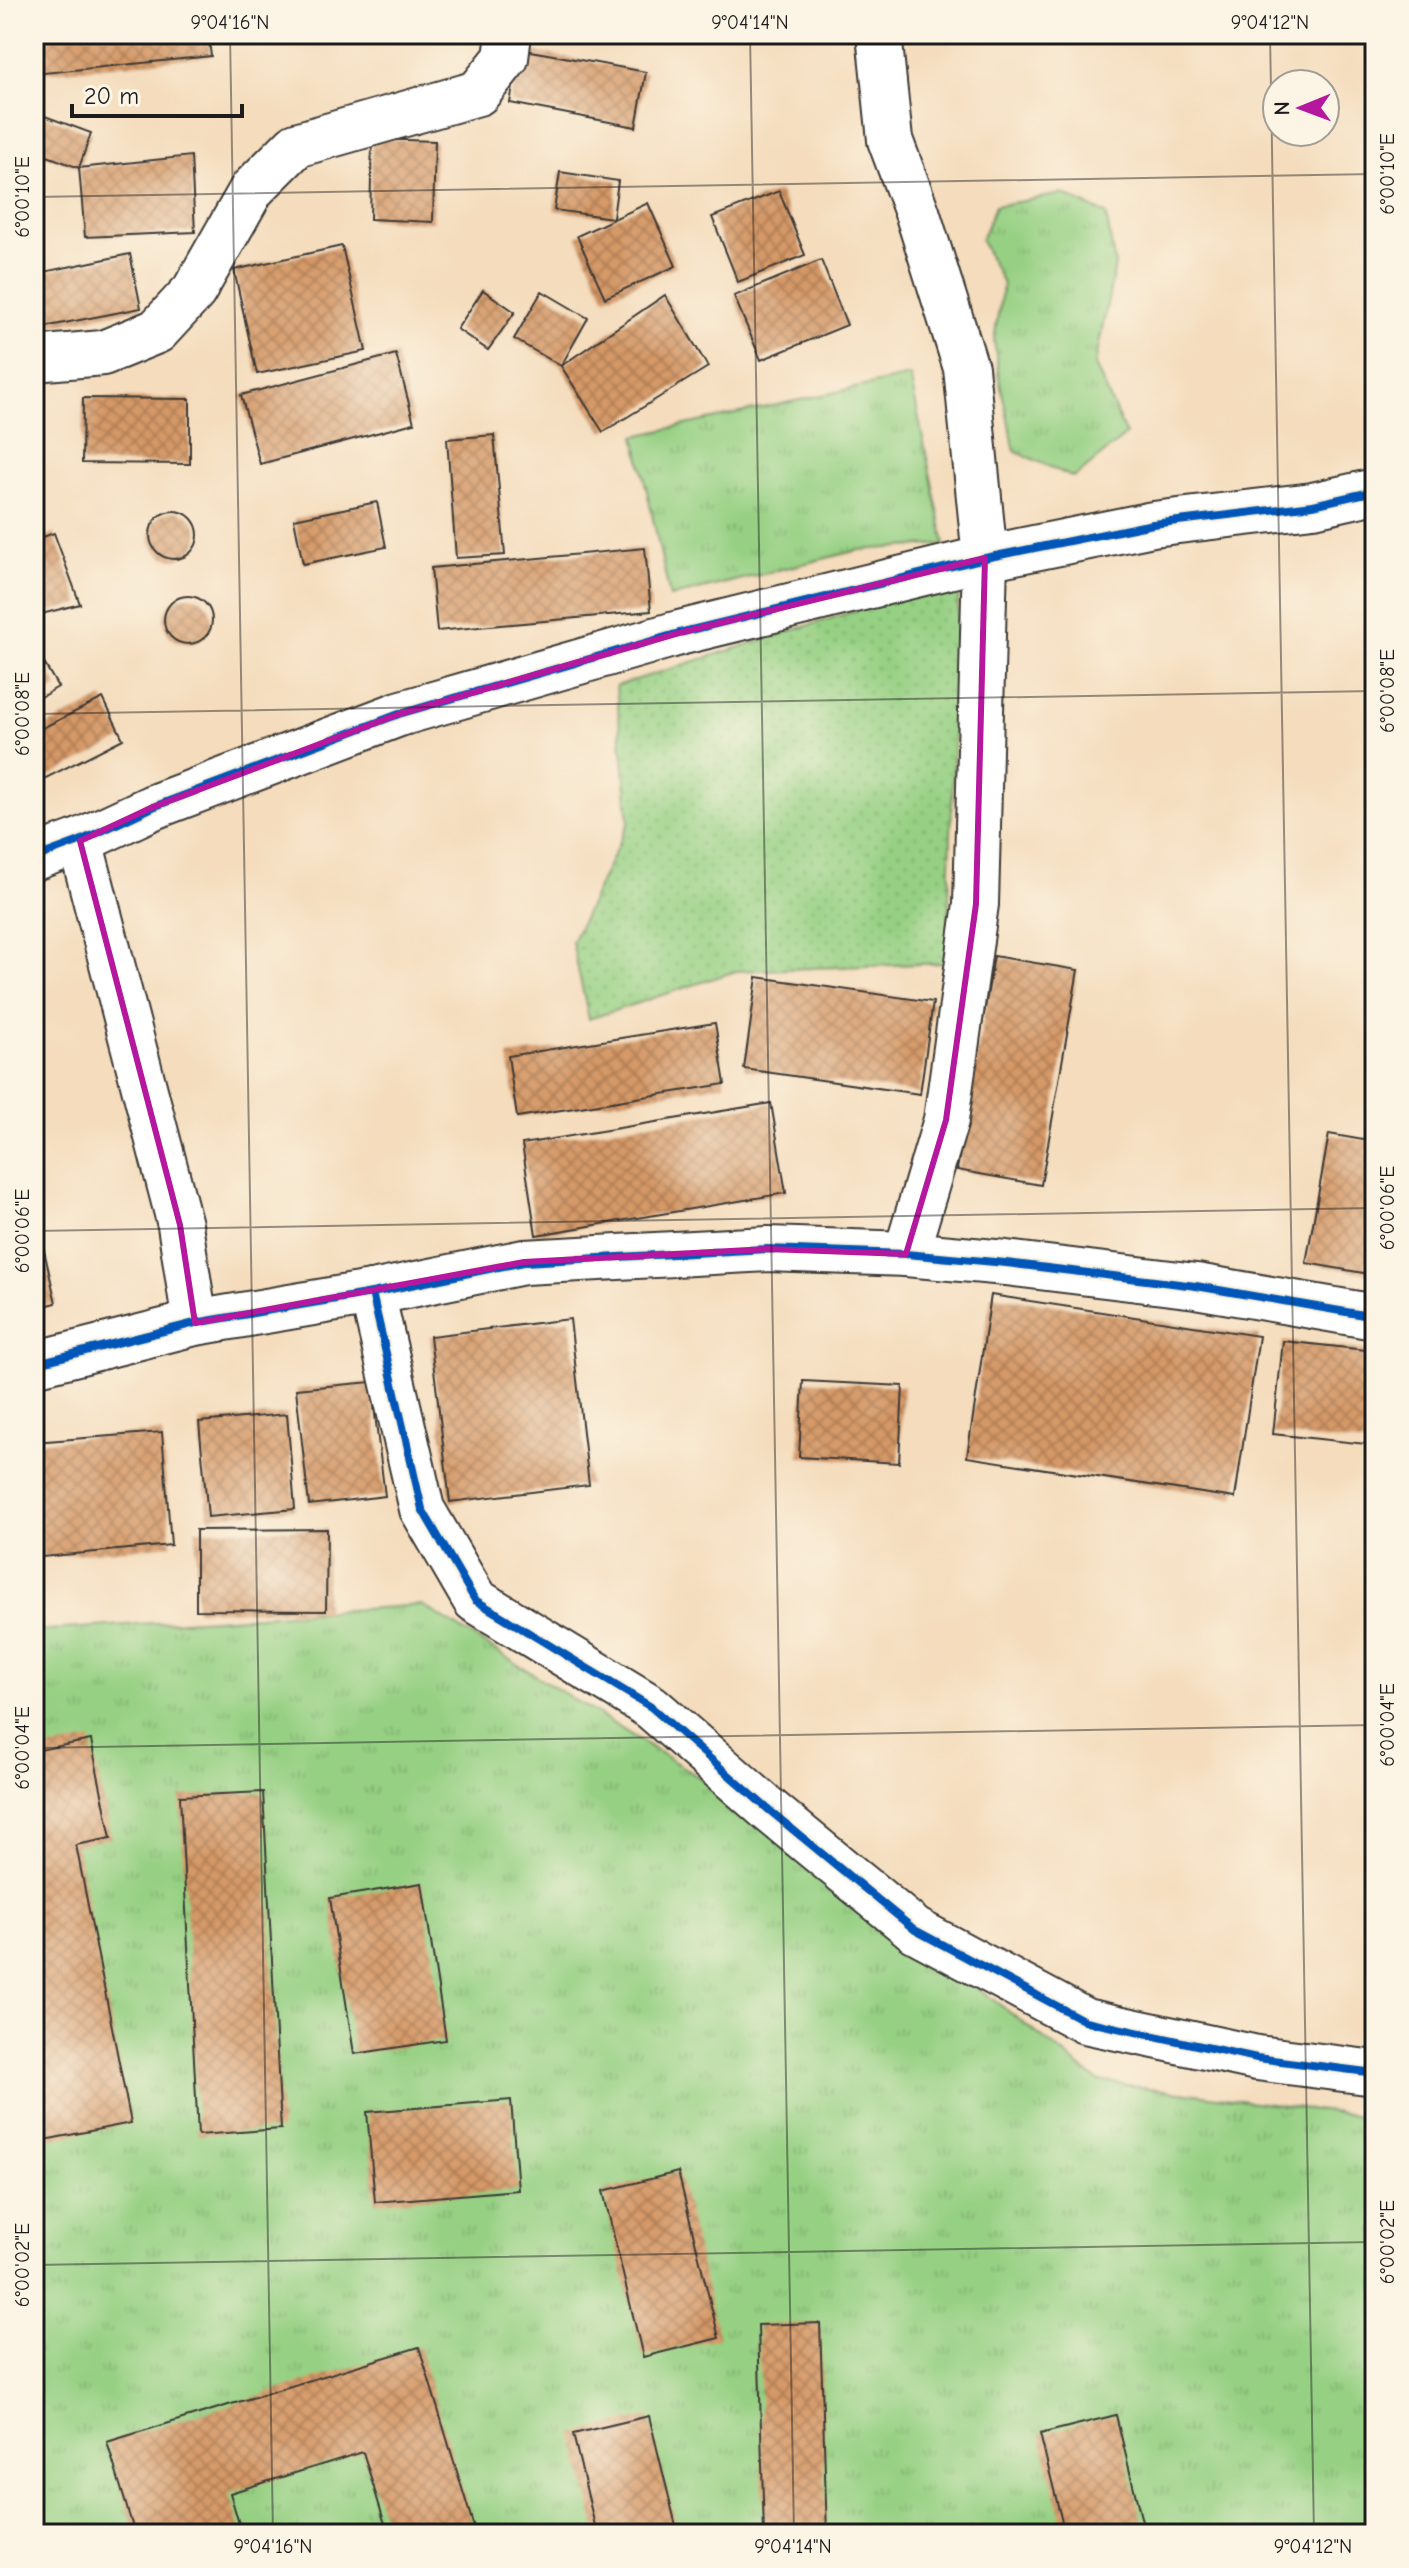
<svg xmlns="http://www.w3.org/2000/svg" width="1409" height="2568" font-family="'Comic Neue',sans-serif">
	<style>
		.grass { fill: url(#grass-tufts); stroke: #597650; stroke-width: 2 }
		.park { fill: url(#park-dots); stroke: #597650; stroke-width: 2 }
		.building { fill: url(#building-cross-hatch) }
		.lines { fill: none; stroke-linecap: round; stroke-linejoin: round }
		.minor-casing { stroke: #3c3934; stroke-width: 48 }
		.minor { stroke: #fff; stroke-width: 44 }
		.cycleway-casing { stroke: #fcf5e5; stroke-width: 13 }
		.cycleway { stroke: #0057b8; stroke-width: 8 }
		.marked { fill: none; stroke: #b5179e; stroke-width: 6; stroke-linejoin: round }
		.ticks { fill: none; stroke: #1c1c1c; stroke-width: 2; stroke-opacity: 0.45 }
		.neatline { fill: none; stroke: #1c1c1c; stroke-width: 3 }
		.ticks-label { font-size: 20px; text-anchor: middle; fill: #1c1c1c }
	</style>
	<defs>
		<pattern id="grass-tufts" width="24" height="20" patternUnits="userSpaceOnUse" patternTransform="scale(2)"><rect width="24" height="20" fill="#96d083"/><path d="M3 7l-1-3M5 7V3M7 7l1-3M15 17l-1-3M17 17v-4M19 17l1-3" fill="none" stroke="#81b271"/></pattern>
		<pattern id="park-dots" width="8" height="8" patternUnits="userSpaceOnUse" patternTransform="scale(2)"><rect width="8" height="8" fill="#96d083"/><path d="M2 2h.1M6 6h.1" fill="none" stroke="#81b271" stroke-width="1.8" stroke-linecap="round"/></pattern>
		<pattern id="building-cross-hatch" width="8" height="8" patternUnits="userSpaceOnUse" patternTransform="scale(2)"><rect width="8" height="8" fill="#d69967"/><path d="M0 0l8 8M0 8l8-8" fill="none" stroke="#ad7c54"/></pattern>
	</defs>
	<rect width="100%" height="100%" fill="#fcf5e5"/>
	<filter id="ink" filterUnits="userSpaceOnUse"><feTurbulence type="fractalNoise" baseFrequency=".0125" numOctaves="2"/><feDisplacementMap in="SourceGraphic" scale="16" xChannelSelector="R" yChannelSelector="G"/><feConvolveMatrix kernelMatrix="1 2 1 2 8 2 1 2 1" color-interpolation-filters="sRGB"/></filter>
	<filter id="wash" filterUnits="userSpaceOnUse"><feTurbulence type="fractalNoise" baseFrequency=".006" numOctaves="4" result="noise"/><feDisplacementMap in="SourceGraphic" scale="32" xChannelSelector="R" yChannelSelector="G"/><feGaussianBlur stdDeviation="1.8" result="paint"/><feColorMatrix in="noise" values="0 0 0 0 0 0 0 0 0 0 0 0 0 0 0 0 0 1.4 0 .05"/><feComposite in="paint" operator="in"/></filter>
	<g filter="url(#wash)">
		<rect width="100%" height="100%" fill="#f4dcbc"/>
		<!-- grass -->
		<g class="grass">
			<path d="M1062 194 1106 214 1115 265 1095 365 1126 435 1074 478 1015 451 999 378 994 340 1003 284 981 240 995 206Z"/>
			<path d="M910 376 945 544 859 550 670 597 635 436Z"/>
			<path d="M422 1605 739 1802 1098 2081 1375 2118V2534H34V1631Z"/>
		</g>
		<!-- park -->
		<path class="park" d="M959 578 947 963 736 971 589 1019 572 942 629 822 616 686Z"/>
		<g id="blocks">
			<!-- building -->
			<g class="building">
				<path d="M34 34H208L211 56 34 74Z"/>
				<path d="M520 49 646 72 636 127 510 103Z"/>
				<path d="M34 112 91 133 79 168 34 151Z"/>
				<path d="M372 139 435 141 433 222 370 219Z"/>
				<path d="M191 156 195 232 85 237 79 168Z"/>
				<path d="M560 172 618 181 613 218 554 210Z"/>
				<path d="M779 191 805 255 738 282 712 217Z"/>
				<path d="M648 203 676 266 605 298 577 236Z"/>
				<path d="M342 246 366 351 257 374 234 270Z"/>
				<path d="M130 254 141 308 34 329V274Z"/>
				<path d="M821 260 847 325 761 360 734 296Z"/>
				<path d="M483 290 515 312 488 350 457 329Z"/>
				<path d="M542 291 588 318 561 366 514 339Z"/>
				<path d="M665 295 708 367 603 432 561 366Z"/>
				<path d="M396 354 414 423 260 464 241 395Z"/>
				<path d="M83 398 190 399V464L82 463Z"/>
				<path d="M494 435 505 555 456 558 447 439Z"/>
				<path d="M377 502 386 547 303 564 294 519Z"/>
				<circle cx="174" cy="535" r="24"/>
				<path d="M54 533 80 604 34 616V540Z"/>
				<path d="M645 548 651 611 437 631 431 568Z"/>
				<circle cx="188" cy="620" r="24"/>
				<path d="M34 646 58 687 34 701Z"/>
				<path d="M103 698 123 739 36 783 34 779V732Z"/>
				<path d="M994 956 1078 970 1041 1185 957 1170Z"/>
				<path d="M757 977 933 1002 920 1094 744 1069Z"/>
				<path d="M715 1023 725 1084 517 1117 508 1056Z"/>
				<path d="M771 1103 786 1193 536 1235 522 1144Z"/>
				<path d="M1329 1134 1375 1142V1275L1306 1263Z"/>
				<path d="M38 1224 56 1303 34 1309V1225Z"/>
				<path d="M991 1295 1259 1336 1235 1498 967 1457Z"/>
				<path d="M570 1319 589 1485 450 1502 430 1336Z"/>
				<path d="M1283 1341 1375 1351V1445L1273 1434Z"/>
				<path d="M803 1381 903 1386 899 1463 799 1457Z"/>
				<path d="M371 1382 385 1496 309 1505 296 1389Z"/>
				<path d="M287 1414 295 1509 208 1517 199 1422Z"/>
				<path d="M162 1432 171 1545 42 1557 34 1442Z"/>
				<path d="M327 1529 326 1611 196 1610V1530Z"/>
				<path d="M91 1740 111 1838 76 1845 131 2123 34 2142V1751Z"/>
				<path d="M263 1792 281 2129 198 2135 180 1796Z"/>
				<path d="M422 1883 446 2040 354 2054 330 1898Z"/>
				<path d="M511 2100 518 2190 375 2202 367 2112Z"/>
				<path d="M678 2172 719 2338 643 2357 603 2191Z"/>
				<path d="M820 2323 827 2534H764L758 2325Z"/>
				<path d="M419 2347 476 2534H388L363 2452 230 2493 242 2534H135L107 2442Z"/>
				<path d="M1116 2415 1145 2534H1065L1040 2434Z"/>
				<path d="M649 2416 678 2534H597L573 2434Z"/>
			</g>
		</g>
	</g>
	<g filter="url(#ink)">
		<use href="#blocks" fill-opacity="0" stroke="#3c3934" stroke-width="2"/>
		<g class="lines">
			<defs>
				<g id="minor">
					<path d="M879 34 890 140 918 215 966 368 985 558 976 904 946 1120 906 1254"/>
					<path d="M34 359 103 353 157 331 194 291 252 189 296 145 478 93 506 58 509 34"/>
					<path d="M80 841 180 1225 195 1323"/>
					<path d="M34 858 80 841 153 807 399 714 679 633 985 558 1153 524 1313 505 1375 491"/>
					<path d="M372 1293 422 1509 475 1600 651 1707 769 1810 915 1930 1085 2021 1257 2058 1375 2073"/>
					<path d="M34 1364 195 1323 372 1293 524 1262 768 1249 906 1254 1006 1263 1196 1286 1375 1317"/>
				</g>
			</defs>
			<!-- minor casing -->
			<use href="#minor" class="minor-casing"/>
			<!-- minor -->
			<use href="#minor" class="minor"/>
			<defs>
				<g id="cycleway">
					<path d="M34 858 80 841 153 807 399 714 679 633 985 558 1153 524 1313 505 1375 491"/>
					<path d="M372 1293 422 1509 475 1600 651 1707 769 1810 915 1930 1085 2021 1257 2058 1375 2073"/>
					<path d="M34 1364 195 1323 372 1293 524 1262 768 1249 906 1254 1006 1263 1196 1286 1375 1317"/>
				</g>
			</defs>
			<!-- cycleway casing -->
			<use href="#cycleway" class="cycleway-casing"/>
			<!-- cycleway -->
			<use href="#cycleway" class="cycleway"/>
		</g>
	</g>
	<!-- marked area -->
	<path class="marked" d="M985 558 976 904 946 1120 906 1254 768 1249 524 1262 195 1323 180 1225 80 841 153 807 399 714 679 633Z"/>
	<!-- ticks -->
	<path class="ticks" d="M230 34 273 2534M750 34 794 2534M1270 34 1314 2534M34 197 1375 174M34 714 1375 691M34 1231 1375 1208M34 1748 1375 1725M34 2265 1375 2242"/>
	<!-- margin -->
	<rect width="1409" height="2568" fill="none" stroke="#fcf5e5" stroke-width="88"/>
	<!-- north arrow -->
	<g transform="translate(1301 108) rotate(269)"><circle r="38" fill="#fcf5e5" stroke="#a29e95" stroke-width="2"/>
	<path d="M0-6L14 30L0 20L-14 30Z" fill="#b5179e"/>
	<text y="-12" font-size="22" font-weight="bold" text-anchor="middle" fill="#1c1c1c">N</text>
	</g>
	<!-- scale -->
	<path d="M72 104v12h170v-12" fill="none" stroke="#1c1c1c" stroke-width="4"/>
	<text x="84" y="104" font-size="24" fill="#1c1c1c" stroke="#fcf5e5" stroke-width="6" paint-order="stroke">20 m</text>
	<rect x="44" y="44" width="1321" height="2480" class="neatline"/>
	<g class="ticks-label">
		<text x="230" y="29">9°04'16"N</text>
		<text x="750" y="29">9°04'14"N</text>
		<text x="1270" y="29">9°04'12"N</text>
		<text transform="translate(1387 174) rotate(-90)" y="7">6°00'10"E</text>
		<text transform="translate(22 197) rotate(-90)" y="7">6°00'10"E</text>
		<text transform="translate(1387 691) rotate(-90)" y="7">6°00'08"E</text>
		<text transform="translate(22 714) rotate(-90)" y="7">6°00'08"E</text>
		<text transform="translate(1387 1208) rotate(-90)" y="7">6°00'06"E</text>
		<text transform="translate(22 1231) rotate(-90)" y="7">6°00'06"E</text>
		<text transform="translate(1387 1725) rotate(-90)" y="7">6°00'04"E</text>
		<text transform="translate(22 1748) rotate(-90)" y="7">6°00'04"E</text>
		<text transform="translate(1387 2242) rotate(-90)" y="7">6°00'02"E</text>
		<text transform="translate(22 2265) rotate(-90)" y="7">6°00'02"E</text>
		<text x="273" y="2553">9°04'16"N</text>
		<text x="793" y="2553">9°04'14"N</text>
		<text x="1313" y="2553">9°04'12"N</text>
	</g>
</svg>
